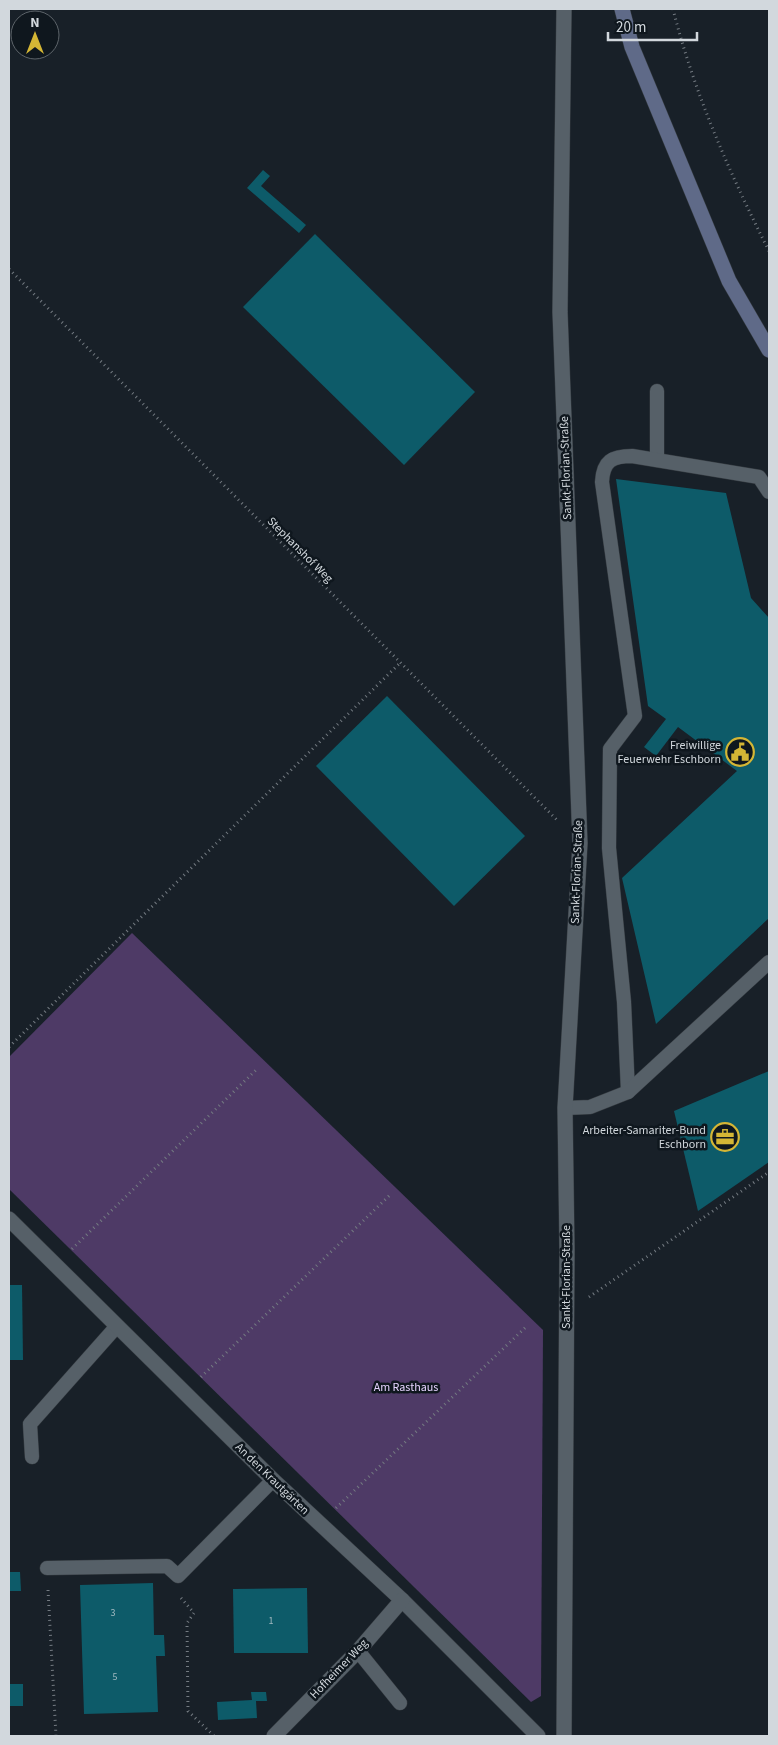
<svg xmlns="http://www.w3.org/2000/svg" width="778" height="1745" font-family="'Source Sans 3',sans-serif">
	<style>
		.green { fill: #4e3a66 }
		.building { fill: #0d5b69 }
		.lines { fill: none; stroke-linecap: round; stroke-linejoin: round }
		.service-casing { stroke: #353b41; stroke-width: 15 }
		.minor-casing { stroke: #353b41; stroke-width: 16 }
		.secondary-casing { stroke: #353b41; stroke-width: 16 }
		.path { stroke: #747b82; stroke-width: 3; stroke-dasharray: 1 4; stroke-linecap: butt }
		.service { stroke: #566068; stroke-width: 14 }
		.minor { stroke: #566068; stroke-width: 15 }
		.secondary { stroke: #5f6a88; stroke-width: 15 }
		.labels { text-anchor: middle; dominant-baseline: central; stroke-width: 5; stroke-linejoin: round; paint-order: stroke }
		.number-label { font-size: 10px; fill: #a1b9c0 }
		.street-label { font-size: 12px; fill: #d2d8dd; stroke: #0f171e }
		.poi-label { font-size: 12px; fill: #d2d8dd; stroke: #0f171e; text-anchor: end }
		.park-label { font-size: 12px; fill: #e5d3fd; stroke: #0f171e }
	</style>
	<rect width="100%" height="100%" fill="#182028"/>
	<!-- green -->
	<path class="green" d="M132 933 543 1330 541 1696 531 1702 9 1189V1057Z"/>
	<!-- building -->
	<g class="building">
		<path d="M263 170 270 176 261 186 306 225 299 233 247 188Z"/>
		<path d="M315 234 475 392 404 465 243 307Z"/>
		<path d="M616 479 726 493 751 598 769 618V918L656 1024 622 878 737 771 678 727 656 756 644 747 666 719 648 706Z"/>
		<path d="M387 696 525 836 454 906 316 766Z"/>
		<path d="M769 1071V1162L698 1211 674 1111Z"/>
		<path d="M9 1285H22L23 1360H9Z"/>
		<path d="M9 1572H20L21 1591H9Z"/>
		<path d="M153 1583 154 1635H164L165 1656H156L158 1712 84 1714 80 1585Z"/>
		<path d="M307 1588 308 1653H234L233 1589Z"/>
		<rect x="9" y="1684" width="14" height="22"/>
		<path d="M251 1692H266L267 1701H256L257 1718 218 1720 217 1702 252 1700Z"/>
	</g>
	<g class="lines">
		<defs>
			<g id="service">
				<path d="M657 391V460"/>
				<path d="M628 1092 624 1002 609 848 610 749 635 716 602 482C603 461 612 456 632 456L759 477 769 492"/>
				<path d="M565 1108 590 1107 628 1092 769 962"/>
				<path d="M32 1457 30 1424 117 1326"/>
				<path d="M47 1568 167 1566 178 1576 273 1480"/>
				<path d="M358 1651 400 1703"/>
			</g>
			<g id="minor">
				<path d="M564 9 560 312 580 843 565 1108 567 1250 564 1736"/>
				<path d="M9 1219 273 1480 402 1600 538 1736"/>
				<path d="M274 1736 358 1651 402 1600"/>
			</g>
			<path id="secondary" d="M622 9 632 47 729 281 769 350"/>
		</defs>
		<!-- service casing -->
		<use href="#service" class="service-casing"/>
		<!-- minor casing -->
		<use href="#minor" class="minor-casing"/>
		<!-- secondary casing -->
		<use href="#secondary" class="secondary-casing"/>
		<!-- path -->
		<g class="path">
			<path d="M673 9C694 93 730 174 769 251"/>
			<path d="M9 269 557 820"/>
			<path d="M9 1047 400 663"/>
			<path d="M72 1249 257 1069"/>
			<path d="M589 1297 769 1172"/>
			<path d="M201 1377 391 1194"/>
			<path d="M336 1508 527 1326"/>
			<path d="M48 1590 56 1736"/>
			<path d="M181 1598 194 1613 187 1623 188 1711 214 1736"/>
		</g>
		<!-- service -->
		<use href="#service" class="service"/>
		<!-- minor -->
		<use href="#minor" class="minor"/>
		<!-- secondary -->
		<use href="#secondary" class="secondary"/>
	</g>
	<!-- icons -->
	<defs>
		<symbol id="civic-ring" viewBox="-11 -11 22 22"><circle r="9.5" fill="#0f171e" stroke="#d4b635" stroke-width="1.5"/><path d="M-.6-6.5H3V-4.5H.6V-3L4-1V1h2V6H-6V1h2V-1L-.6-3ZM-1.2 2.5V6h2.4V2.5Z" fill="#d4b635"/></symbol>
		<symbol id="office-ring" viewBox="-11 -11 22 22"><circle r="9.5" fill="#0f171e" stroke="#d4b635" stroke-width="1.5"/><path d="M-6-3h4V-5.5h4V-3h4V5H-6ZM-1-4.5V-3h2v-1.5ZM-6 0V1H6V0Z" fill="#d4b635"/></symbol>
	</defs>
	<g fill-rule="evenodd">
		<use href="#civic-ring" x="724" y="736" width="32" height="32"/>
		<use href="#office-ring" x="709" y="1121" width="32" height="32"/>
	</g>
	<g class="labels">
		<!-- number labels -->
		<g class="number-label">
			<text x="113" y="1613">3</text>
			<text x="271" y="1621">1</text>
			<text x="115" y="1677">5</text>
		</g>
		<!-- street labels -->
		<g class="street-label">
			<text transform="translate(566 468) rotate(-92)">Sankt-Florian-Straße</text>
			<text transform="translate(300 550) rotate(45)">Stephanshof Weg</text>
			<text transform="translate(577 872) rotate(-88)">Sankt-Florian-Straße</text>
			<text transform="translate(566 1277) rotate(-90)">Sankt-Florian-Straße</text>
			<text transform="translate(272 1479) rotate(44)">An den Krautgärten</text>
			<text transform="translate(339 1669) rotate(-46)">Hofheimer Weg</text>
		</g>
		<!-- poi labels -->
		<g class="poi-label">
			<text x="721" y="745">Freiwillige<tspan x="721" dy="14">Feuerwehr Eschborn</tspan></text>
			<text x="706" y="1130">Arbeiter-Samariter-Bund<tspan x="706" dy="14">Eschborn</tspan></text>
		</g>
		<!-- park labels -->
		<g class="park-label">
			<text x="406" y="1387">Am Rasthaus</text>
		</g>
	</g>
	<!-- border -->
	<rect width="778" height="1745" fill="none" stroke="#d2d8dd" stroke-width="20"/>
	<!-- north arrow -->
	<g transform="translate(35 35)"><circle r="24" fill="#0f171e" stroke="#5d646a"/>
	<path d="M0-4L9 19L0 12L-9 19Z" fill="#d4b635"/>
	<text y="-8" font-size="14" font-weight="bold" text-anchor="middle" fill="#d2d8dd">N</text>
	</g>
	<!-- scale -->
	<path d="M608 32v8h89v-8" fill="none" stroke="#d2d8dd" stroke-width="2.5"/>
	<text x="616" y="32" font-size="15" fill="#d2d8dd" stroke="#0f171e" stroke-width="4" paint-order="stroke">20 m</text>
</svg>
